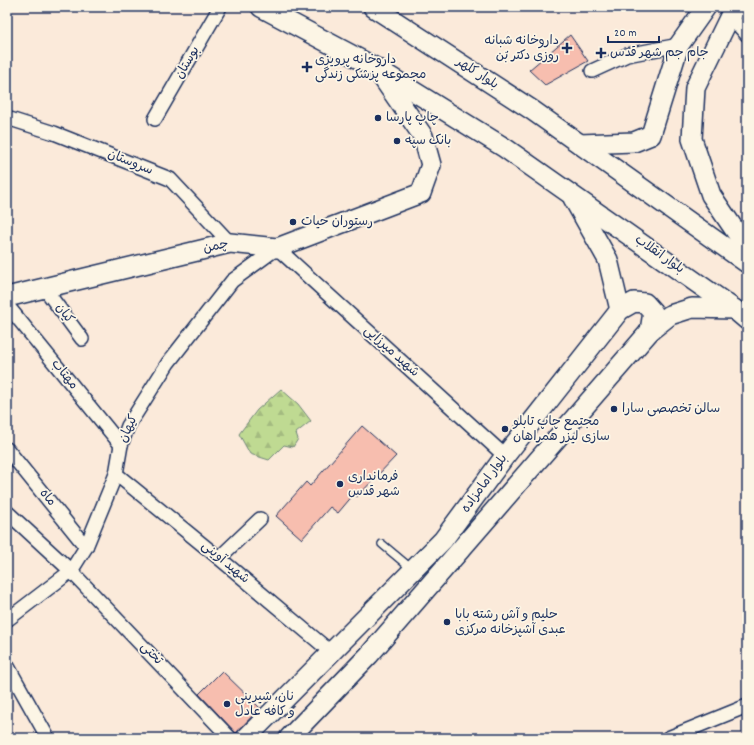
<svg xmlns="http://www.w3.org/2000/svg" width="754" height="745" font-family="Dekko,'Playpen Sans Arabic',sans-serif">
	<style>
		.forest { fill: url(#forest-firs); stroke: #6d8478 }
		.building { fill: #f7beaf; stroke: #1b2f5e }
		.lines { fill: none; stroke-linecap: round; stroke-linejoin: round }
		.lane-casing { stroke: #1b2f5e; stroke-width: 10 }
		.street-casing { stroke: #1b2f5e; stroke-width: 16 }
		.secondary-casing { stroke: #1b2f5e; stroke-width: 22 }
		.lane { stroke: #fcf5e5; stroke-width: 7 }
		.street { stroke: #fcf5e5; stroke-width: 13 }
		.secondary { stroke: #fcf5e5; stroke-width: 19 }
		.poi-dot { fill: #1b2f5e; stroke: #fcf5e5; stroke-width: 1.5 }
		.labels { text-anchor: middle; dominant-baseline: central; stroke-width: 3.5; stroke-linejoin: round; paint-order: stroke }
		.poi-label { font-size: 13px; fill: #1b2f5e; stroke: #fcf5e5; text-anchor: start }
		.street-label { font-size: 13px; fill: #1b2f5e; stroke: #fcf5e5 }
	</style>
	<defs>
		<pattern id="forest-firs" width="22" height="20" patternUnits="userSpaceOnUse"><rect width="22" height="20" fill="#bfda92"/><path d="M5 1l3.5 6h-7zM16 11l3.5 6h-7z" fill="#a4bb80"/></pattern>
	</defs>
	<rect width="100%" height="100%" fill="#fbeada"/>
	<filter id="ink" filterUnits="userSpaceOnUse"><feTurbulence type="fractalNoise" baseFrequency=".025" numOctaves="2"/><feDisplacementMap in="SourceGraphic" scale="8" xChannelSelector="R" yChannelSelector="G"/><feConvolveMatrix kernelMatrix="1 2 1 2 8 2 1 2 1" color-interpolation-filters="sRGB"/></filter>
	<g filter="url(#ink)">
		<!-- forest -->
		<path class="forest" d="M281 389 298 404 311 421 296 433 298 439 293 447 284 445 269 460 250 454 239 434 257 410Z"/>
		<!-- building -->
		<g class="building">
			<path d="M570 35 588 61 545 85 529 70Z"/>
			<path d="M362 426 396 456 357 497 354 494 338 513 330 507 302 539 276 516 306 482 310 486Z"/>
			<path d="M222 671 260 708 236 733 199 694Z"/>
		</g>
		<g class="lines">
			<defs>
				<path id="lane" d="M382 544 413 570"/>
				<g id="street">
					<path d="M730 16 747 35"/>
					<path d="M592 71 627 55 679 45"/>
					<path d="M7 118 54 133 170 179 230 243"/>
					<path d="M155 119 220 7"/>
					<path d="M45 289 82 339"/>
					<path d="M7 305 121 445"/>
					<path d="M7 449 86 547"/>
					<path d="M116 474 219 558 332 653"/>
					<path d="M7 512 71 571 230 738"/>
					<path d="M219 558 260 519"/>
					<path d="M7 620 71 571 86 547 116 474 121 445 128 426 168 363 232 281 277 248 505 456"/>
					<path d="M7 665 48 738"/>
					<path d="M668 738 747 706"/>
				</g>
				<g id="secondary">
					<path d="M261 7 376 68 505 148 734 309 747 320"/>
					<path d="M373 7 532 110 747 263"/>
					<path d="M738 7 730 16 695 88 692 139 711 195 747 248"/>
					<path d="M580 144 634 142 651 135 679 45 706 7"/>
					<path d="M573 198 608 260 620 310"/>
					<path d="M7 297 230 243 277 248 421 193 431 165 423 136 380 74"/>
					<path d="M246 738 443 540 505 456 620 310 634 302 645 303 653 312 650 331"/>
					<path d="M289 738 369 655 650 331 670 315 692 308 734 309"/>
				</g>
			</defs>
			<!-- lane casing -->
			<use href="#lane" class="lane-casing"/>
			<!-- street casing -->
			<use href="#street" class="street-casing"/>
			<!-- secondary casing -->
			<use href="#secondary" class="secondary-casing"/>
			<!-- lane -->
			<use href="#lane" class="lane"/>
			<!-- street -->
			<use href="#street" class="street"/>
			<!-- secondary -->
			<use href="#secondary" class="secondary"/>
		</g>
	</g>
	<!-- markers -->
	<g class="poi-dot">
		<path d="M565 42h4v4h4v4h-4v4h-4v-4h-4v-4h4z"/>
		<path d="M599 47h4v4h4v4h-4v4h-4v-4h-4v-4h4z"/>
		<path d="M305 61h4v4h4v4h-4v4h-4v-4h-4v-4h4z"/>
		<circle cx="378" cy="118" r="4"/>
		<circle cx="397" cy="141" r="4"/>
		<circle cx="293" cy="222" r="4"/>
		<circle cx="614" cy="409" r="4"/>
		<circle cx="505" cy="429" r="4"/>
		<circle cx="340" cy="484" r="4"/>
		<circle cx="447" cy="622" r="4"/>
		<circle cx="227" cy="704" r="4"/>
	</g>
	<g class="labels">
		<!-- poi labels -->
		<g class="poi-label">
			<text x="559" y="41" text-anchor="end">داروخانه شبانه<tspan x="559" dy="15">روزی دکتر بُن</tspan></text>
			<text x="610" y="53">جام جم شهر قدس</text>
			<text x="315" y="60">داروخانه پرویزی<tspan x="315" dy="15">مجموعه پزشکی زندگی</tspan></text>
			<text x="386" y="118">چاپ پارسا</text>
			<text x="405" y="141">بانک سپه</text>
			<text x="301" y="222">رستوران حیات</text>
			<text x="622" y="409">سالن تخصصی سارا</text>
			<text x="513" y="422">مجتمع چاپ تابلو<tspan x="513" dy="15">سازی لیزر همراهان</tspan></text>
			<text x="348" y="477">فرمانداری<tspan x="348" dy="15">شهر قدس</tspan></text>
			<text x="455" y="615">حلیم و آش رشته بابا<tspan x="455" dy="15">عبدی آشپزخانه مرکزی</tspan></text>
			<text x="235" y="697">نان، شیرینی<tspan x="235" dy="15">و کافه عادل</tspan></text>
		</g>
		<!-- street labels -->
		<g class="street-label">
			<text transform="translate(188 63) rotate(-60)">بوستان</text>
			<text transform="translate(477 74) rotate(33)">بلوار کلهر</text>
			<text transform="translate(130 163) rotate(22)">سروستان</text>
			<text transform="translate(216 247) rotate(-11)">چمن</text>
			<text transform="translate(659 255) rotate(35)">بلوار انقلاب</text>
			<text transform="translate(64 314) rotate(54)">کیان</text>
			<text transform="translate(391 352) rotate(42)">شهید میرزایی</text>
			<text transform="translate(64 375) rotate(51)">مهتاب</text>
			<text transform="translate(129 429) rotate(-65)">کیهان</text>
			<text transform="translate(485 484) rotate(-54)">بلوار امامزاده</text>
			<text transform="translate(47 498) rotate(51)">ماه</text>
			<text transform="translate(225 563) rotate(40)">شهید آوینی</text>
			<text transform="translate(151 654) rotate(47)">تختی</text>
		</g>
	</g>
	<!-- margin -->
	<rect width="754" height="745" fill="none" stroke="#fcf5e5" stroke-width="24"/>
	<rect x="12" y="12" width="730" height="721" fill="none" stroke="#1b2f5e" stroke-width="1.5" filter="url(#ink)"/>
	<!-- scale -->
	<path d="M608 36v6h51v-6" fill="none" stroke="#1b2f5e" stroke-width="2"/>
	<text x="614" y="36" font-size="12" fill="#1b2f5e" stroke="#fcf5e5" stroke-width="3" paint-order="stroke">20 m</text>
</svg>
